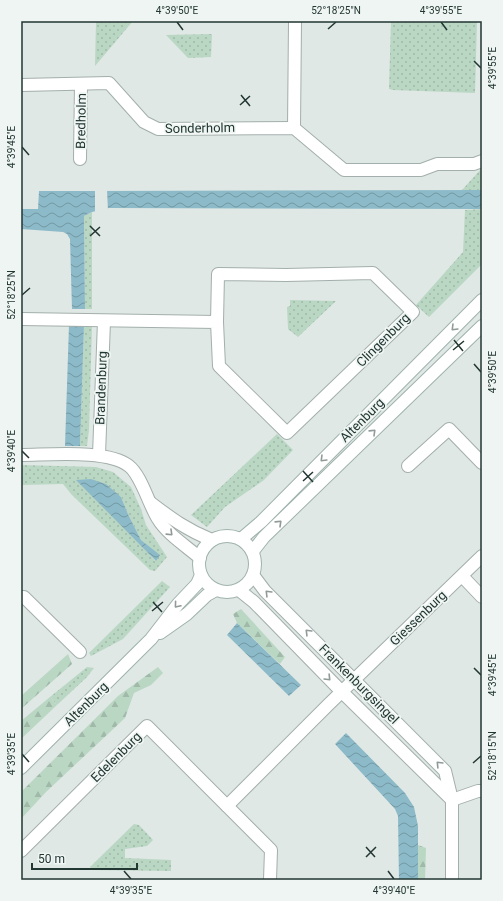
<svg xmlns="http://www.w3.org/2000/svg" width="503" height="901" font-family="Roboto,sans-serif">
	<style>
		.grass { fill: url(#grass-dots); fill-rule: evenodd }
		.forest { fill: url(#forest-firs) }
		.water { fill: url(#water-waves) }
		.pier { fill: #dfe8e5 }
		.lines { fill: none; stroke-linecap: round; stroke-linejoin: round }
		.minor-casing { stroke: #a3afac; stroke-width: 14 }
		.tertiary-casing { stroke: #a3afac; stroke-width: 14 }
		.secondary-casing { stroke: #9fb2ad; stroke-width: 14 }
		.minor { stroke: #fff; stroke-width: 12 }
		.tertiary { stroke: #fff; stroke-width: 12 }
		.secondary { stroke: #fff; stroke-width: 12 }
		.oneway { stroke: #909a98 }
		.ticks { fill: none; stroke: #223632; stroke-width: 1.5 }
		.labels { text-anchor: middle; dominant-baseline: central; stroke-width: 3.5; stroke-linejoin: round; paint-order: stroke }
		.street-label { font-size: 13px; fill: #223632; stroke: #eef5f2 }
		.neatline { fill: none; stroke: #223632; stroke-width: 1.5 }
		.ticks-label { font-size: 10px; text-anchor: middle; fill: #223632 }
	</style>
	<defs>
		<pattern id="grass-dots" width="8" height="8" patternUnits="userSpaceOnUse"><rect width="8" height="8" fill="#bad7c4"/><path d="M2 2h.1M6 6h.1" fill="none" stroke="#a0b9a9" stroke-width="1.8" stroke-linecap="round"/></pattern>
		<pattern id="forest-firs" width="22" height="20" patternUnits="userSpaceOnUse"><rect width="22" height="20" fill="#bad7c4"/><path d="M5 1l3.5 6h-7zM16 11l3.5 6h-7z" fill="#a0b9a9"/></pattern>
		<pattern id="water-waves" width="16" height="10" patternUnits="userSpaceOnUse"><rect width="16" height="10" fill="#8cbac8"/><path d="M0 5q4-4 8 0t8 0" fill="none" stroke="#7298a3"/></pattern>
	</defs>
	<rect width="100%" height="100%" fill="#dfe8e5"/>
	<!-- grass -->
	<g class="grass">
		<path d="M96 21H133L95 66Z"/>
		<path d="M391 21H477L475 93 393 90 389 89Z"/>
		<path d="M212 34 211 57 188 58 166 35Z"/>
		<path d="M482 168V190H462Z"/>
		<path d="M482 209V264L429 317 416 305 463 252 465 210Z"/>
		<path d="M92 212V309H85L84 216Z"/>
		<path d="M290 300 336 301 298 337 288 329 287 307 290 306Z"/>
		<path d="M84 325 92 326 89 430 87 446H80Z"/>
		<path d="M277 434 293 450 264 480 225 507 207 527 191 515Z"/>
		<path d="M21 465 96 467 113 472 131 487 141 509 146 525 167 557 155 571 150 570 72 495 63 484 21 485ZM91 479 121 497 128 514 141 540 159 555 155 561Z"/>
		<path d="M162 581 170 587 123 639 91 656 89 653Z"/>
		<path d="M87 667 94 668 87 677 57 705 50 697Z"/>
		<path d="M134 824 139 825 153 840 147 846 125 849V858L171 860V871L92 870 90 867Z"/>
	</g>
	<!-- forest -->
	<g class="forest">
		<path d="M241 609 285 657 280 664 237 623 233 614Z"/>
		<path d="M68 654 72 664 21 709V696Z"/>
		<path d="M158 667 163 673 151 685 134 693 125 718 46 792 21 819V792L118 696Z"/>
		<path d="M50 697 57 705 21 739V721Z"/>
		<path d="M418 845 426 848 425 880H418Z"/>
	</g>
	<!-- water -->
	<g class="water">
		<path d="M482 190V209L109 208 92 212 84 216 85 309H72L70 239 67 234 63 232 21 229V209H38L39 191H93Z"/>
		<path d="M69 325H84L80 446H65Z"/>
		<path d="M91 479 106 484 121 497 128 514 141 540 160 555 156 561 76 480Z"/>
		<path d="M237 623 301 685 289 696 227 635Z"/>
		<path d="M346 733 405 793 414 807 418 826V880H399L398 816 395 809 335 744Z"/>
	</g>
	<!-- pier -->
	<path class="pier" d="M95 190H107L108 211 95 213Z"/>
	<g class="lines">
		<defs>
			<g id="minor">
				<path d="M21 85 109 83 144 122 158 129 294 128 344 170H421L437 164H474L482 161"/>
				<path d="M294 128 295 21"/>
				<path d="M80 159 81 84"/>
				<path d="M21 319 217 322 219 366 287 433 413 312 373 273 286 275 218 274 217 322"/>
				<path d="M21 455C48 455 108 449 129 466 141 475 149 505 158 519 167 534 186 546 200 558"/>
				<path d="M99 455 104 321"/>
				<path d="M408 466 449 429 482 463"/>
				<path d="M151 503C172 519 187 530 212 540"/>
				<path d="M462 576 482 597"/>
				<path d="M21 597H24L80 652"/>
				<path d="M452 800 478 791H482"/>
				<path d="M227 806 329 704 482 556"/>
				<path d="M21 851 147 726 271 850 270 880"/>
			</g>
			<g id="tertiary">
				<path d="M253 575 265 591 445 771 452 800V880"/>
				<path d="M239 590 254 602 342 692 452 800"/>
			</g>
			<g id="secondary">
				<circle cx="227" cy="564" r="28"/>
				<path d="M241 539 261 522 482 300"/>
				<path d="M253 551 264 537 482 326"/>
				<path d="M160 633 187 614 207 595 216 590"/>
				<path d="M21 768 151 639 178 604 197 584 201 575"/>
			</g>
		</defs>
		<!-- minor casing -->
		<use href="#minor" class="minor-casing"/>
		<!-- tertiary casing -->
		<use href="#tertiary" class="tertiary-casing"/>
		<!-- secondary casing -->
		<use href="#secondary" class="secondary-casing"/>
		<!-- minor -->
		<use href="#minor" class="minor"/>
		<!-- tertiary -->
		<use href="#tertiary" class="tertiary"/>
		<!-- secondary -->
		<use href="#secondary" class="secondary"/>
	</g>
	<!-- one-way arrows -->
	<defs><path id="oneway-chevron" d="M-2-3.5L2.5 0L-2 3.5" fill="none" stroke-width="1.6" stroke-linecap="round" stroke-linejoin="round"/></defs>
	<g class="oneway">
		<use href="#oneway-chevron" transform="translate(454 328) rotate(135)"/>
		<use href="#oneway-chevron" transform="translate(373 432) rotate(-44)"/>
		<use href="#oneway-chevron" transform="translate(323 459) rotate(135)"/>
		<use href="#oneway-chevron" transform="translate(279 523) rotate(-44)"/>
		<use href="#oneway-chevron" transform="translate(170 533) rotate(44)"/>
		<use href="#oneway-chevron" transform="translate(268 593) rotate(-135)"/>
		<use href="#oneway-chevron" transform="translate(177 605) rotate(130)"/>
		<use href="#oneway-chevron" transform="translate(308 632) rotate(-135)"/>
		<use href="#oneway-chevron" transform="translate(328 678) rotate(46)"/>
		<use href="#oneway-chevron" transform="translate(439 764) rotate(-134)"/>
	</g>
	<!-- ticks -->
	<path class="ticks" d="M177 22 183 30M441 22 447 30M328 29 336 22M474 61 481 68M241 95 250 106M240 105 250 96M22 147 29 155M90 226 100 236M90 236 100 227M22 295 30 288M454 340 463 351M453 350 464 341M474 364 481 372M22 451 29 458M303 471 313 482M303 481 313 472M153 602 162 612M152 611 163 602M474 668 481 675M22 754 29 762M473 763 481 756M366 847 375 857M366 857 376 847M124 871 131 879M388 871 394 879"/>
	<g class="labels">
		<!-- street labels -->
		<g class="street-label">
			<text transform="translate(81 121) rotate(-89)">Bredholm</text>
			<text transform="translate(200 128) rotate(-1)">Sonderholm</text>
			<text transform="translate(383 340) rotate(-45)">Clingenburg</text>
			<text transform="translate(101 388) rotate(-88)">Brandenburg</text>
			<text transform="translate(362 420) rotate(-45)">Altenburg</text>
			<text transform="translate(418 618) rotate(-44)">Giessenburg</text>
			<text transform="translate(359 684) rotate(45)">Frankenburgsingel</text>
			<text transform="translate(86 704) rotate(-45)">Altenburg</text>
			<text transform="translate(116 757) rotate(-45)">Edelenburg</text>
		</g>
	</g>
	<!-- border -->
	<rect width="503" height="901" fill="none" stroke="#eef5f2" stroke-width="44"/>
	<!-- scale -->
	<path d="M32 863v6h105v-6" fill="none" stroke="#223632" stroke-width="2"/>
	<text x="38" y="863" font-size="12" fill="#223632" stroke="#eef5f2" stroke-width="3" paint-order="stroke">50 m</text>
	<rect x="22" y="22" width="459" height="857" class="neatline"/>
	<g class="ticks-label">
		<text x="177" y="14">4°39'50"E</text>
		<text x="336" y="14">52°18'25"N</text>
		<text x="441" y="14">4°39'55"E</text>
		<text transform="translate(492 68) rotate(-90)" y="4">4°39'55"E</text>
		<text transform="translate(11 147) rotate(-90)" y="4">4°39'45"E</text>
		<text transform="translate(11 295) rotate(-90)" y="4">52°18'25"N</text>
		<text transform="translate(492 372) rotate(-90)" y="4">4°39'50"E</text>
		<text transform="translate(11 451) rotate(-90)" y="4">4°39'40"E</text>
		<text transform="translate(492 675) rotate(-90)" y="4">4°39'45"E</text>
		<text transform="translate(11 754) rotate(-90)" y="4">4°39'35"E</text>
		<text transform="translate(492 756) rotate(-90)" y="4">52°18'15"N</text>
		<text x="131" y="894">4°39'35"E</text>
		<text x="394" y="894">4°39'40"E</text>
	</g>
</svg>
